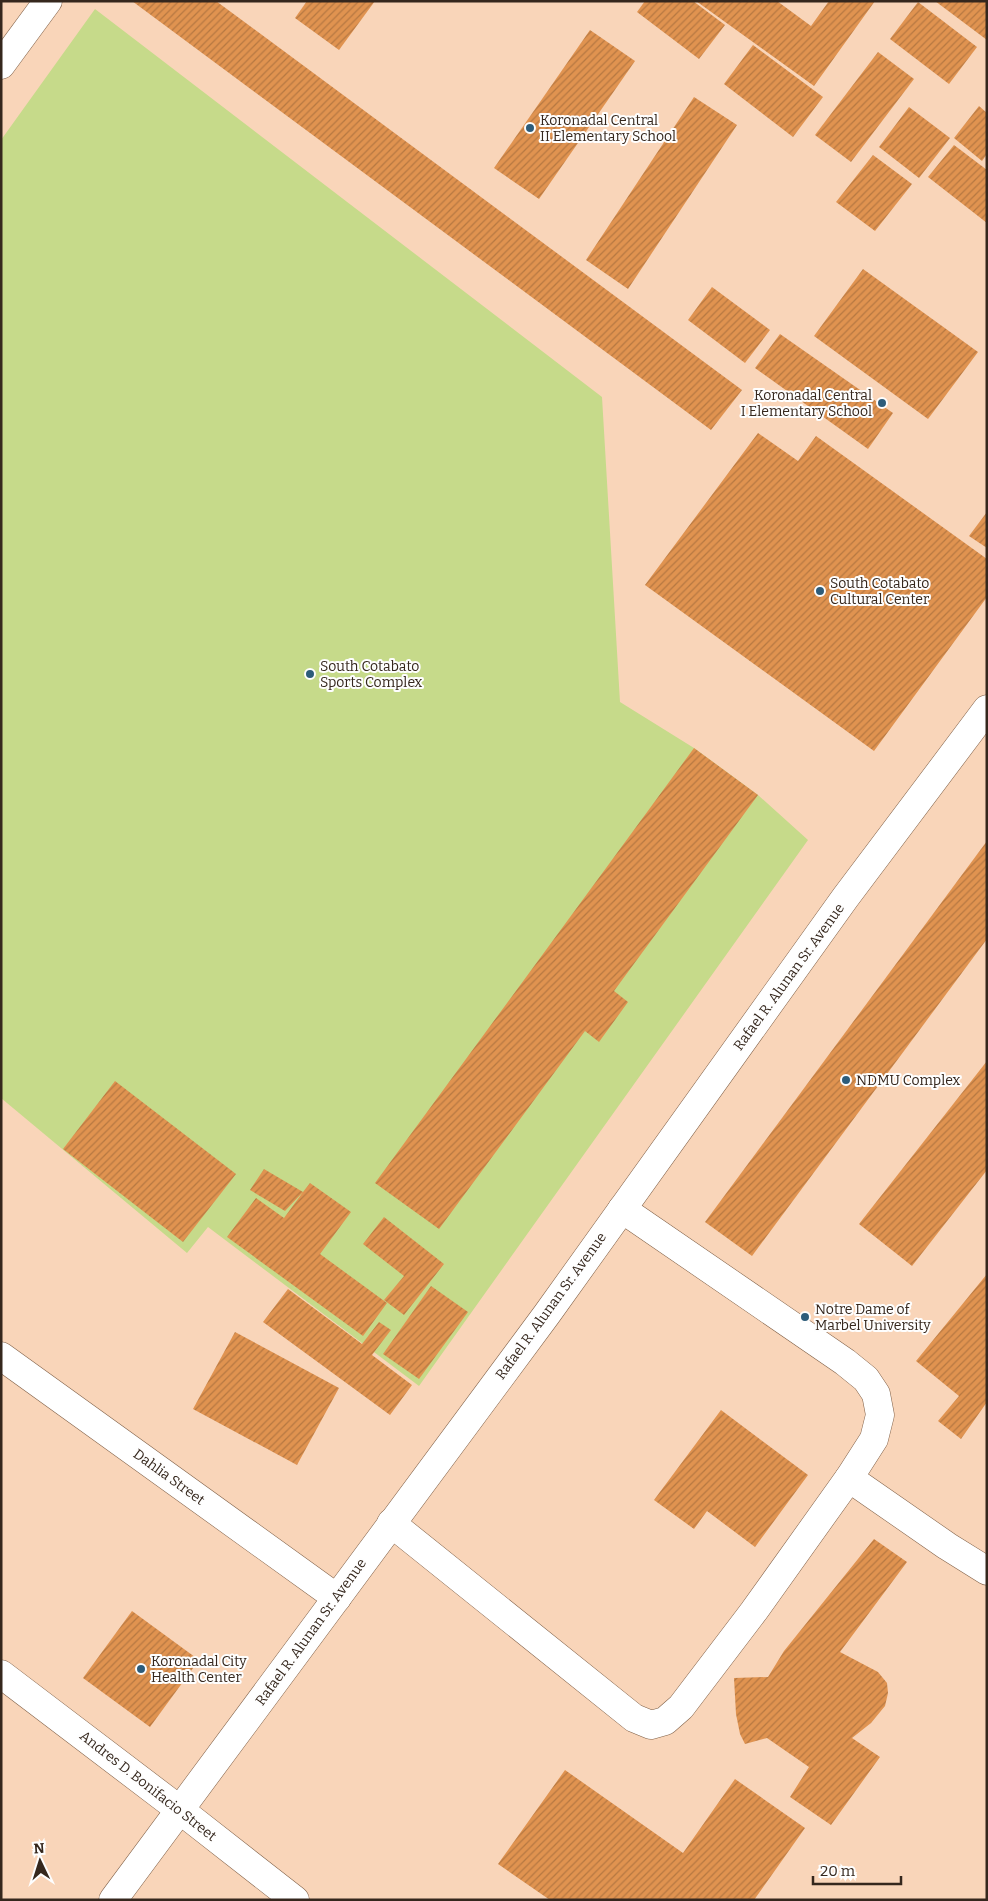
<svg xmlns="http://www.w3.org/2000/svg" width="988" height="1901" font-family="Bitter,serif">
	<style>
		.grass { fill: #c6da8a }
		.building { fill: url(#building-hatch) }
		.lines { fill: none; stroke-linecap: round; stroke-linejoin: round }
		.minor-casing { stroke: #816148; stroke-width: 29 }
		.highway-casing { stroke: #816148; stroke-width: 29 }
		.minor { stroke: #fff; stroke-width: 28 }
		.highway { stroke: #fff; stroke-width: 28 }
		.poi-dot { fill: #2d5c7a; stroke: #fefefe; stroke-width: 2 }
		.labels { text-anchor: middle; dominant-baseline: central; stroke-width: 4; stroke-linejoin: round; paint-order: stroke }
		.poi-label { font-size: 14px; fill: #35271d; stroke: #fefefe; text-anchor: start }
		.street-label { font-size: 14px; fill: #35271d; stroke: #fefefe }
	</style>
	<defs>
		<pattern id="building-hatch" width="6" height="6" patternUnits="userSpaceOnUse" patternTransform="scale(1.25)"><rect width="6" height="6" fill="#e09350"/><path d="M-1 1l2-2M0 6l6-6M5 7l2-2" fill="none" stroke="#b67842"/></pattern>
	</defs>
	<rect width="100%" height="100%" fill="#f9d5b9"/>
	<!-- grass -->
	<path class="grass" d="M95 9 602 397 620 702 694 748 758 795 808 840 419 1386 208 1227 187 1253 1 1098V140Z"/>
	<!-- building -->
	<g class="building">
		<path d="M132 1H216L742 390 711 430Z"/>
		<path d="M307 1H375L339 50 295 18Z"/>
		<path d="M645 1H693L725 25 699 59 637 12Z"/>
		<path d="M696 1H777L811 26 829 1H875L814 86Z"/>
		<path d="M935 1H987V40Z"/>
		<path d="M918 2 977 47 949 84 890 39Z"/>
		<path d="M590 30 635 61 539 199 494 168Z"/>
		<path d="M753 45 823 97 793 137 724 84Z"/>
		<path d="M878 52 914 79 851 162 815 135Z"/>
		<path d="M694 97 737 125 628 289 586 260Z"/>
		<path d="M979 106 987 113V154L982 161 954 138Z"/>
		<path d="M909 107 950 138 919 178 879 147Z"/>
		<path d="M954 145 987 170V223L928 177Z"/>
		<path d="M873 155 912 184 875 231 836 202Z"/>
		<path d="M863 269 978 352 928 419 814 336Z"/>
		<path d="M712 287 770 330 745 363 688 320Z"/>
		<path d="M780 334 893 413 868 449 755 368Z"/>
		<path d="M758 433 798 461 816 436 987 559V597L874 751 645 585Z"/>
		<path d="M987 512V548L969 536Z"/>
		<path d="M694 748 758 795 614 991 628 1002 599 1042 585 1031 439 1229 375 1183Z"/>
		<path d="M987 841V939L752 1256 705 1222Z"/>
		<path d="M987 1061V1170L912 1266 859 1224Z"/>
		<path d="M115 1081 236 1174 183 1242 63 1149Z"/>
		<path d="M264 1169 303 1192 310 1183 351 1212 320 1254 387 1303 363 1336 227 1237 256 1198 284 1218 303 1192 285 1211 250 1190Z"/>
		<path d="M384 1217 444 1264 404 1315 384 1300 404 1276 363 1244Z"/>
		<path d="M987 1274V1402L961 1439 938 1421 959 1396 916 1361Z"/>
		<path d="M431 1286 468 1312 419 1379 383 1354Z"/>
		<path d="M288 1289 362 1344 379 1322 391 1330 372 1355 412 1385 390 1415 263 1322Z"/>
		<path d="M235 1332 339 1388 297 1465 193 1409Z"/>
		<path d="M721 1410 808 1475 755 1547 707 1511 694 1529 654 1500Z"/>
		<path d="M874 1539 907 1562 840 1652 878 1672 887 1683 888 1693 885 1706 871 1723 852 1738 880 1757 831 1825 790 1797 809 1767 767 1738 745 1744 740 1734 736 1714 734 1678 768 1677 784 1651Z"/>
		<path d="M132 1611 199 1660 150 1727 83 1678Z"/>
		<path d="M565 1770 683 1853 735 1779 805 1828 754 1900H550L498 1864Z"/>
	</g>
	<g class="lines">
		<defs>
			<g id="minor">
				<path d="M1 65 48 1"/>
				<path d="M1 1356 337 1598"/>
				<path d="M849 1478 947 1546 987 1571"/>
				<path d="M391 1523 634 1718 651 1725 665 1721 681 1707 754 1611 849 1478 874 1439 880 1415 876 1394 866 1379 845 1362 622 1209"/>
				<path d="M1 1674 180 1810 295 1900"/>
			</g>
			<path id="highway" d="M113 1900 547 1314 845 898 987 709"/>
		</defs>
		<!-- minor casing -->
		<use href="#minor" class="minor-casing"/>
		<!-- highway casing -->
		<use href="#highway" class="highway-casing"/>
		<!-- minor -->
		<use href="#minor" class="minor"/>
		<!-- highway -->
		<use href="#highway" class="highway"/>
	</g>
	<!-- markers -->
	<g class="poi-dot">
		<circle cx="530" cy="128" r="5"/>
		<circle cx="882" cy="403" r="5"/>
		<circle cx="820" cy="591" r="5"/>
		<circle cx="310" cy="674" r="5"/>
		<circle cx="846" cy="1080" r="5"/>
		<circle cx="805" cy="1317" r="5"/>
		<circle cx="141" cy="1669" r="5"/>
	</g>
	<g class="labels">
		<!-- poi labels -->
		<g class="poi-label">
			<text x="540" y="120">Koronadal Central<tspan x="540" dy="16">II Elementary School</tspan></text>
			<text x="872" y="395" text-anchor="end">Koronadal Central<tspan x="872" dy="16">I Elementary School</tspan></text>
			<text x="830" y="583">South Cotabato<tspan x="830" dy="16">Cultural Center</tspan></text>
			<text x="320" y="666">South Cotabato<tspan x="320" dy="16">Sports Complex</tspan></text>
			<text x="856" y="1080">NDMU Complex</text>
			<text x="815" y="1309">Notre Dame of<tspan x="815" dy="16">Marbel University</tspan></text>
			<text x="151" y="1661">Koronadal City<tspan x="151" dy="16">Health Center</tspan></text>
		</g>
		<!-- street labels -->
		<g class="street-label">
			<text transform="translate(789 977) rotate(-54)">Rafael R. Alunan Sr. Avenue</text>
			<text transform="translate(551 1306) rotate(-54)">Rafael R. Alunan Sr. Avenue</text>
			<text transform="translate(169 1477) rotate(36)">Dahlia Street</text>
			<text transform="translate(311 1632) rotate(-54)">Rafael R. Alunan Sr. Avenue</text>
			<text transform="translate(148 1786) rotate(38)">Andres D. Bonifacio Street</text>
		</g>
	</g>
	<!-- border -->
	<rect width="988" height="1901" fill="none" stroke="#35271d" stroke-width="5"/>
	<!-- north arrow -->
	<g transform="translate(40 1861) rotate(356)" stroke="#fefefe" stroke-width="4" paint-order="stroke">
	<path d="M0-4L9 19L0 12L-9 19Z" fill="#35271d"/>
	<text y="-8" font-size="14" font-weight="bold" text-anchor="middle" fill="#35271d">N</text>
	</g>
	<!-- scale -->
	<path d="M813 1876v8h88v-8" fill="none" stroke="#35271d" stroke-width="2.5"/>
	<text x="820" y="1876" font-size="15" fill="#35271d" stroke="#fefefe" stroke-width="4" paint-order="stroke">20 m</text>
</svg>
